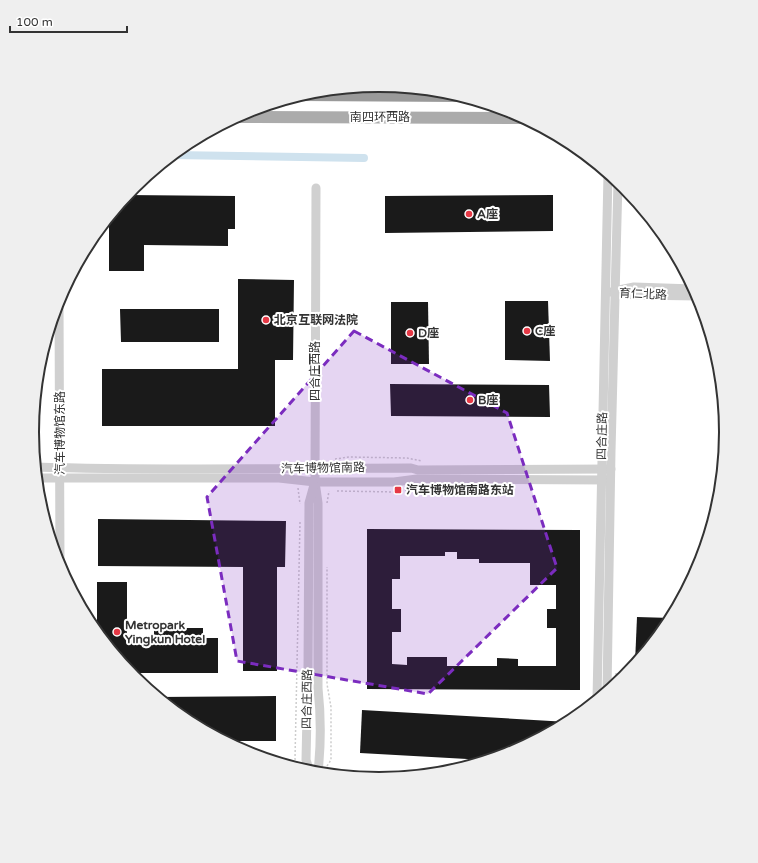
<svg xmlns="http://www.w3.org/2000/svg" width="758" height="863" font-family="'Varela Round','Noto Sans SC',sans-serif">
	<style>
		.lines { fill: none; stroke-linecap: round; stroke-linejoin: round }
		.canal { stroke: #cfe2ee; stroke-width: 8 }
		.building { fill: #1a1a1a; fill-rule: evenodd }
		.path { stroke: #cdcdcd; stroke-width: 1.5; stroke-dasharray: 2 2; stroke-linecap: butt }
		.minor { stroke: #d0d0d0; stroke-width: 9 }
		.major { stroke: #ababab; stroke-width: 12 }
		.highway { stroke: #9a9a9a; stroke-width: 14 }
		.marked { fill: #7b2cbf; fill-opacity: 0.2; stroke: #7b2cbf; stroke-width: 3; stroke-dasharray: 8 5; stroke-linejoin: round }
		.poi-dot { fill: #e63946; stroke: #fff; stroke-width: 1.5 }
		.labels { text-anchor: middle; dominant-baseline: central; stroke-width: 4; stroke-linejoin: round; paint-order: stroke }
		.street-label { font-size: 12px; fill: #333; stroke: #fff }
		.poi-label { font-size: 12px; font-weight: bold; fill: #333; stroke: #fff; text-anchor: start }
		.rim { fill: none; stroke: #333; stroke-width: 2 }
	</style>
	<rect width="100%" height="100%" fill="#fff"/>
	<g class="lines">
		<!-- canal -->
		<path class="canal" d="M171 155 364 158"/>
	</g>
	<!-- building -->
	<g class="building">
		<path d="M126 195 235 196V229H228V246L144 245V271H109V216Z"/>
		<path d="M553 195V231L385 233V196Z"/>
		<path d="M238 279 294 280 293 360H275V426H102V369H238Z"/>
		<path d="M505 301H548L550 361 505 360Z"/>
		<path d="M391 302H428L429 364H391Z"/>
		<path d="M120 309H219V342H121Z"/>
		<path d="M390 384 549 385 550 417 391 416Z"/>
		<path d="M98 519 286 521 285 567H277V671H243V567L98 566Z"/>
		<path d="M367 529 580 530V690L367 689ZM445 552H457V559H479V563H530V585H556V609H547V628H556V666H518V659L497 658V666H447V657H407V665L392 664V632H401V609H392V579H400V556H445Z"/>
		<path d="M97 582H127V639H154V628H203V638H218V673H130L97 632Z"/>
		<path d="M637 617 671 618 667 624 635 663Z"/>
		<path d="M276 696V741H226L186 720 158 697Z"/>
		<path d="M362 710 568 722 512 752 485 760 360 753Z"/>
	</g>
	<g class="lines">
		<!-- path -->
		<g class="path">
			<path d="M599 172 600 166"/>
			<path d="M335 459 349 457 407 458 422 461"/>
			<path d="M298 488 300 504"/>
			<path d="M337 491 395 492 419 488H427"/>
			<path d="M327 503 329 491"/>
			<path d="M616 673 617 683"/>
			<path d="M588 706 589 702"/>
			<path d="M298 763 295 759 300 522"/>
			<path d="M327 766 331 760V707L327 684V567"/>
		</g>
		<!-- minor -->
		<g class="minor">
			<path d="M316 188 315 482 318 503V688C321 716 321 745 318 772"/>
			<path d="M619 290 634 287 694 289"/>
			<path d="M611 292 634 295 698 296"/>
			<path d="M59 298 60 567"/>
			<path d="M35 467C161 471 286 468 411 468L418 470 611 469"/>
			<path d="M37 478H279L315 482H394L417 479 610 480"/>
			<path d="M607 691 611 451 618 181"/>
			<path d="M597 699 608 173"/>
			<path d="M310 772 306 760 308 669 309 503 314 485"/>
		</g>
		<!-- major -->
		<path class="major" d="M236 117 525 118"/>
		<!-- highway -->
		<path class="highway" d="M300 94 460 95"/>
	</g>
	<!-- marked area -->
	<path class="marked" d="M354 331 507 413 557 568 428 694 237 661 207 497Z"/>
	<!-- markers -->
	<g class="poi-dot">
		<circle cx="469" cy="214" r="4"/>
		<circle cx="266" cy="320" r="4"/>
		<circle cx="527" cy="331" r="4"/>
		<circle cx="410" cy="333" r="4"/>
		<circle cx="470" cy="400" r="4"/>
		<rect x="394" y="486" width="8" height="8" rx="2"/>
		<circle cx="117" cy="632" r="4"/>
	</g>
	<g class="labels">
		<!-- street labels -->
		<g class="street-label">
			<text x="380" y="117">南四环西路</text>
			<text transform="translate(643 294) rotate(3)">育仁北路</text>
			<text transform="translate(315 371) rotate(-90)">四合庄西路</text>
			<text transform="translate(60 433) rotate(-90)">汽车博物馆东路</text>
			<text transform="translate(602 436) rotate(-89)">四合庄路</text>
			<text transform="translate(323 468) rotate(-1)">汽车博物馆南路</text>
			<text transform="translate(307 699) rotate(-89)">四合庄西路</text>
		</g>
		<!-- poi labels -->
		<g class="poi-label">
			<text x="477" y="214">A座</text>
			<text x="274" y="320">北京互联网法院</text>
			<text x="535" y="331">C座</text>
			<text x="418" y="333">D座</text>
			<text x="478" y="400">B座</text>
			<text x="406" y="490">汽车博物馆南路东站</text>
			<text x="125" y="625">Metropark<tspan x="125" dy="14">Yingkun Hotel</tspan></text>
		</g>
	</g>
	<!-- crop -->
	<path d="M0 0H758V863H0ZM39 432a340 340 0 1 1 680 0a340 340 0 1 1-680 0Z" fill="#efefef" fill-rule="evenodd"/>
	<path class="rim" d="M39 432a340 340 0 1 1 680 0a340 340 0 1 1-680 0Z"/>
	<!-- scale -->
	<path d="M10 26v6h117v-6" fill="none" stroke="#333333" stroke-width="2"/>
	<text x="16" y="26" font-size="12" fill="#333333" stroke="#ffffff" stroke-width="3" paint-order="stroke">100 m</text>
</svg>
